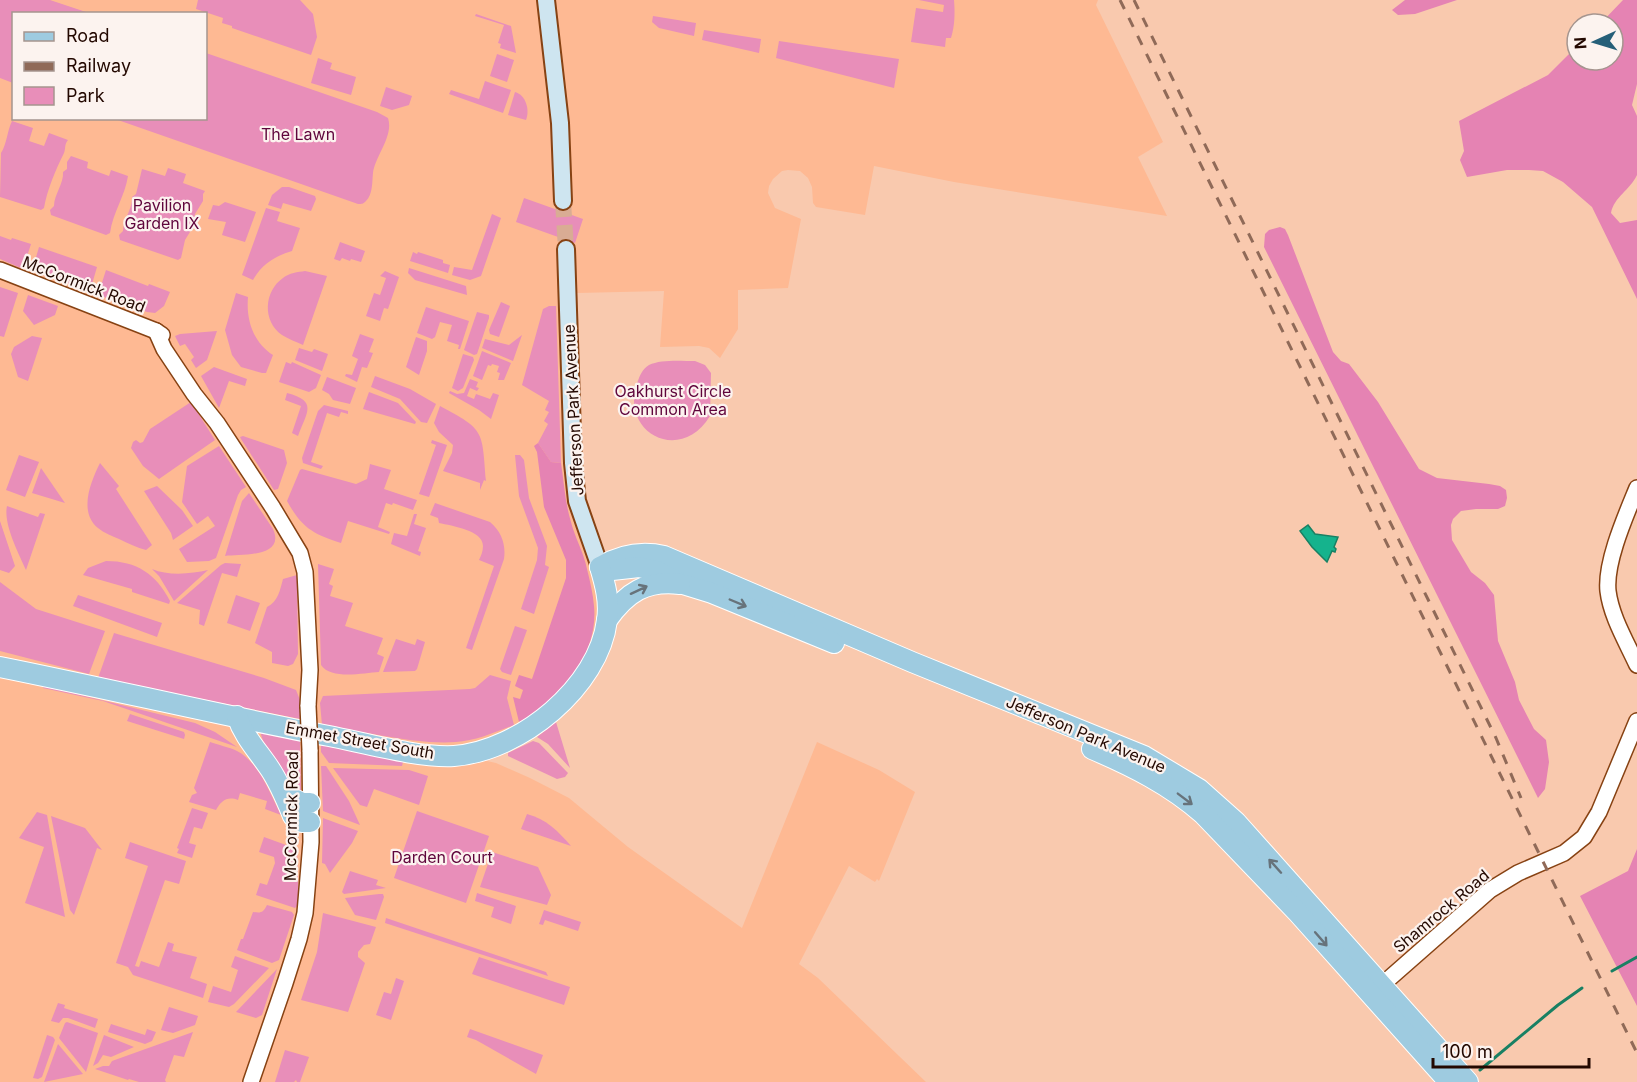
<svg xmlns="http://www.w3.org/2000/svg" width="1637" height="1082" font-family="Inter,sans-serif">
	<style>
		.built { fill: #feb993; fill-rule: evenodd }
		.green { fill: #e88eb9 }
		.forest { fill: #e583b3 }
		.water { fill: #15b38d; stroke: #198063; stroke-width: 1.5 }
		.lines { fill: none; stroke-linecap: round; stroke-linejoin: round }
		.stream { stroke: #198063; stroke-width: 3 }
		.secondary-tunnel { stroke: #d9ac94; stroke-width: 16; stroke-dasharray: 16 8; stroke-linecap: butt }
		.tertiary-casing { stroke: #874213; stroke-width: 18 }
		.secondary-casing { stroke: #874213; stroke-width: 20 }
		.primary-casing { stroke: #fff; stroke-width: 22 }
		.tertiary { stroke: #fff; stroke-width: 15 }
		.secondary { stroke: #cee5f0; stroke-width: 16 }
		.primary { stroke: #9ecbe0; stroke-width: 20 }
		.rail { stroke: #906a58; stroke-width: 3; stroke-dasharray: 10 10; stroke-linecap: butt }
		.tertiary-bridge-casing { stroke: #874213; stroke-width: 18; stroke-linecap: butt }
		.tertiary-bridge { stroke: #fff; stroke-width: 15 }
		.oneway { stroke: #67737b }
		.labels { text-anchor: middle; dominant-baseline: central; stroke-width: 4.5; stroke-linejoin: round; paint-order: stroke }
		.park-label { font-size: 16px; fill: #5f053c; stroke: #fcf3ef }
		.street-label { font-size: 16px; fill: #230800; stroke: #fcf3ef }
	</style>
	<rect width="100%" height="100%" fill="#f9c9ae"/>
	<!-- built -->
	<path class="built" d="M0 0H1098L1096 5 1163 142 1138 157 1167 216 954 182 874 166 865 215 816 207 813 203 812 187 808 178 800 171 788 170 782 171 773 179 769 186 768 193 775 208 801 219 788 288 738 290V329L720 358 709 348 699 346 660 347 664 291 577 293 580 367V422L585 493 613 578 617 624 603 660 503 738 442 751 496 763 530 778 569 798 628 847 742 928 817 742 879 770 915 792 879 881 877 879 875 882 849 866 799 964 818 978 926 1082H0ZM14 14H206V118H14Z"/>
	<!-- green -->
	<g class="green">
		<path d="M0 0H50L89 13 14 14 13 83 0 78Z"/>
		<path d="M198 0H300L313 14 317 37 311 55 232 28V26L222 23 223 18 196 9Z"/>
		<path d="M919 0H954C955 13 955 25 951 38H946L945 47 911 42 916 8 943 12 944 5Z"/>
		<path d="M476 14 511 26 516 53 500 48 501 44 498 43 504 25 475 16Z"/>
		<path d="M653 16 696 23 694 36 659 28 652 22Z"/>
		<path d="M704 30 761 39 759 53 702 40Z"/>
		<path d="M779 41 899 59 894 88 776 58Z"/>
		<path d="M206 53 377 112 388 118C394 136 375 156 373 173 372 182 373 194 366 201 363 204 362 204 358 204L115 119 206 118Z"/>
		<path d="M497 54 514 60 507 82 490 76Z"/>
		<path d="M318 58 332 63 330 69 356 77 351 95 311 83Z"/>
		<path d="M485 81 511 90 503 113 449 94 451 90 479 99Z"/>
		<path d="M386 87 412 96 409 105 392 110 380 106Z"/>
		<path d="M515 92C526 95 530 110 526 120L508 115Z"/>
		<path d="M12 121 33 128 29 141 44 146 49 133 68 140C64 145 66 148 64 153 56 169 47 190 44 208L41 210 0 197 1 153C7 144 7 131 12 121Z"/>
		<path d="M71 156 88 162 87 168 109 176 111 170 128 176C125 196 113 212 110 233L106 235 51 215 50 210 54 206C54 195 64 183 63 172L67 169V162Z"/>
		<path d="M168 168 186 174 183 183 205 191 203 194V201L195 214 193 227 185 240 181 258 178 260 120 240 119 235 123 231C123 220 133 208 132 197L136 194 142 169 165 176Z"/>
		<path d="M282 187H289L315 196 316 199 311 211 283 203 281 209 268 205 272 195Z"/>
		<path d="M524 198 583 219 575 243 516 222Z"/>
		<path d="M225 202 256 212 245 242 222 235 226 222 208 219 213 205 219 206Z"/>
		<path d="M266 208 280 212 277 221 300 228 292 251C275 256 262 264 253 280L242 275Z"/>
		<path d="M492 214 501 218 481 276 470 280 452 275 454 267 472 270Z"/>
		<path d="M0 236 11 240 12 238 31 244 23 269 0 259Z"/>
		<path d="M340 242 365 251 361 262 351 259 350 261 342 258 340 261 334 259Z"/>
		<path d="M39 247 97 267 90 291 32 271Z"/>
		<path d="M413 252 417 254 418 252 443 260V263L450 265 448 273 410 261Z"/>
		<path d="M409 268 466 286 467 295 415 280 408 273Z"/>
		<path d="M106 270 148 286 149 284 170 292 164 306 155 313 147 312 98 295Z"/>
		<path d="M305 271 327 276 303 345C297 342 288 339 282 335 262 321 264 291 283 278 289 273 298 272 305 271Z"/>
		<path d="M385 271 399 277 388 309 384 308 380 321 366 316 374 293 380 295 386 278 380 276Z"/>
		<path d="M0 287 18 293 4 337 0 336Z"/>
		<path d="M236 293 248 297C246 320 253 342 273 355L266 373H262L241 367 232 355 225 330Z"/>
		<path d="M28 295 58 306 55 315 34 325 23 311Z"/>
		<path d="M501 302 510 306 499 337 490 334 489 330Z"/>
		<path d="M549 306H556L561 463 551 462 538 443 548 424 544 421 549 412 545 410 549 401 522 385 543 309Z"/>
		<path d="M426 307 469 321 460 349H458L459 345 447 341 452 325 440 322 435 337 432 339 417 333Z"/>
		<path d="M477 312 489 315V318L477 354 474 355 464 350Z"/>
		<path d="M217 331 207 360 196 368 191 360 194 357 185 344 180 346 175 336 180 334Z"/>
		<path d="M360 334 374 339 369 352 373 353 367 368 362 367 357 382 345 376 346 374 352 375 358 359 352 356Z"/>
		<path d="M522 335 513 361 482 348 485 339 509 345Z"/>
		<path d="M32 336 42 338 28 381 18 377 11 354 14 347Z"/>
		<path d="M416 337 427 341V351L419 375 406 367Z"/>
		<path d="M299 348 312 352 314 349 328 354 322 371 295 360Z"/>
		<path d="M482 351 511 363 504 380H498L500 373 497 372 499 366 492 364 491 366 488 365 482 380 473 376Z"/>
		<path d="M463 354 473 357 474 360 463 388 458 391 452 388Z"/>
		<path d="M695 361 705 365 711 373 710 416C680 465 620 432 637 384 639 377 642 369 649 365 661 359 682 361 695 361Z"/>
		<path d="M286 362 291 364 292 362 321 375 316 388 309 392 279 382Z"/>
		<path d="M214 367 247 379 245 386 229 381 219 408 201 376Z"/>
		<path d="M375 376 410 389 436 404 427 423 421 422 400 399 371 387Z"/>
		<path d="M327 377 356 388 350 404 333 400 329 394 322 390Z"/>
		<path d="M470 379 478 382 476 387 479 388 477 391 470 388 467 396 474 399 476 394 490 399 493 393 499 395 491 419 479 410 449 393 450 391 457 394 464 393Z"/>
		<path d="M369 392 398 403 416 422 415 424 363 409Z"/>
		<path d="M287 393C318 401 307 412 298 436L292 433 301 406 285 400Z"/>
		<path d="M191 402 215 440 159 479 143 466 131 448 133 442 136 440 140 443 143 442 150 429Z"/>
		<path d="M324 405 348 411V414L341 412 339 417 327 413 311 462 323 466 321 469 303 463 302 458 318 411Z"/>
		<path d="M440 406C485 430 482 430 486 481L484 480 480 490V483L443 471 452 453 453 445 439 432 434 423Z"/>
		<path d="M243 436 284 450 287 463 278 489 274 490 241 439 240 437Z"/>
		<path d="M432 440 447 445 429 497 419 494 436 445 431 443Z"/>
		<path d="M219 446 246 487 241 490 238 495 216 558 209 561 187 562 179 549 215 526 208 516 197 524 182 502 187 466Z"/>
		<path d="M19 455 39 462 25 497 6 490Z"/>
		<path d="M515 455H520L524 460 529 498 547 546 545 565 549 567 534 614 521 609 537 560 538 548 519 496Z"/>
		<path d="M100 463 119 486 116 489 152 545 146 550C137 548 128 543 119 539 112 536 104 533 98 528 78 512 91 481 100 463Z"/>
		<path d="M370 464 391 470 384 489 417 500 413 510 393 503 392 505 386 503 378 527 390 532 389 534 348 521 341 543C313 534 302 528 287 501L300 470 302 469 356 484 367 479Z"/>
		<path d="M41 468 65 503 32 493Z"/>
		<path d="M157 486 182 510 193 526 173 540 171 533 144 491Z"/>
		<path d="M249 493 273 529C286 558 240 554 225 556L242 501Z"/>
		<path d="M435 503 490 522C502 532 506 545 504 559L472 650 466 648 494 566 479 560C481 556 483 551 483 546 483 530 452 526 439 523L438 518 430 515Z"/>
		<path d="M7 506 38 517 40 513 45 514 26 570C19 554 3 524 7 506Z"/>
		<path d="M414 514H417L414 524 426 528 418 551 421 552 420 556 391 544 394 533 407 536Z"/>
		<path d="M0 521 15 566 9 573 0 570Z"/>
		<path d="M106 561C137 561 156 574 170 601L169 604 132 592V589L83 575 88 568Z"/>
		<path d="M225 563 241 564 237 577 222 573 204 626 199 624 200 610 177 603 221 565Z"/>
		<path d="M318 564 334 569 329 584 333 586 330 596 353 603 345 626 383 638 377 654 384 657 379 672C363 673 331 680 321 665Z"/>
		<path d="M152 569C168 576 191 574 208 570L174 601 159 576Z"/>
		<path d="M297 575 298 654 293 664 288 666 272 663V652L255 643 267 607C278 602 280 590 283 579Z"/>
		<path d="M0 582 36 609 105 631 89 674 0 651Z"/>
		<path d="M78 595 162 623 157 637 73 606Z"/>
		<path d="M236 595 260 603 250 631 227 623Z"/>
		<path d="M515 626 527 630 511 675 502 672 500 669Z"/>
		<path d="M114 633 264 678 296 690 300 700V719L98 678Z"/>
		<path d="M396 639 415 645 417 639 425 642 417 669 415 671 383 672Z"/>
		<path d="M490 675 511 681 507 698 514 725C496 732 475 741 456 742 416 745 362 731 322 725L320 703 323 696 470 689 475 688Z"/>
		<path d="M44 686 195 723 215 732 237 747 103 701 43 688Z"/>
		<path d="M130 714 184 732 185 735 184 739 127 721Z"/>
		<path d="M556 722 570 768 548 744 537 737Z"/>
		<path d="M260 731 300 739 301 791 298 792 292 789 263 741Z"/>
		<path d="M533 741 539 743 568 773 565 777 557 779 508 756V753Z"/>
		<path d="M210 742C218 745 229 747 237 751 260 763 270 794 281 815L265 809 267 801 240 793 238 800C227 796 221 801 216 810L189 802 192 795 197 793 194 788Z"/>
		<path d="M321 743 404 758 402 766 329 763 321 752Z"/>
		<path d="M321 766H326L349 801 360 825 323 811Z"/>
		<path d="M333 768 409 770 428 776 419 805 374 789 367 807 360 805Z"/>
		<path d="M192 808 208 813 202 829 194 827 189 843 196 845 192 858 177 853 179 849 177 848Z"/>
		<path d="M417 811 489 836 466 903 394 878Z"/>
		<path d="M37 812 47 815 65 917 25 903 44 847 19 838Z"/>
		<path d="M527 814C546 819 558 831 571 846L521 829Z"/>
		<path d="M51 816 85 828 102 850 97 848 74 915 70 910Z"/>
		<path d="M323 818 358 831 352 843 330 873 325 864 322 863Z"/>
		<path d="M264 837 297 849 299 904 295 908 256 895 260 883 267 885 275 863 274 857 259 852Z"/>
		<path d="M130 842 186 861 179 884 165 880 135 966 139 967 141 961 159 967 168 942 174 944 172 951 197 957 190 978 207 984 203 998 133 975 128 967 116 963 148 866 125 858Z"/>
		<path d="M492 852 538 867 551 895 547 905 480 887Z"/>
		<path d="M350 871 378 880 376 885 386 888 344 894 342 892Z"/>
		<path d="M477 893 516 906 511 924 491 917 494 907 475 901Z"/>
		<path d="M379 894H383L384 897 376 920 355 915 345 898Z"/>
		<path d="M267 905 292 912 294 915 279 960 272 963 237 950 241 939H243L253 912C261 913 263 913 267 905Z"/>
		<path d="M544 910 581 922 578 931 545 920 543 925 539 924Z"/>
		<path d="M323 913 376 927 370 944 364 945 358 952V957L365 963 348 1012 301 1000 317 952Z"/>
		<path d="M386 918 546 972 548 976 385 923Z"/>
		<path d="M235 956 269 968 234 1004 229 1007 208 1002 213 986 231 992 238 970 231 967Z"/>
		<path d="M479 957 570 987 564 1005 472 974Z"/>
		<path d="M277 969 262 1015 256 1018 236 1012Z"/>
		<path d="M396 978 404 981 391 1020 376 1015 384 992 391 994Z"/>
		<path d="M58 1003 65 1005 64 1008 98 1019 95 1028 68 1018H63L59 1023 51 1021Z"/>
		<path d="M169 1007 198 1016 195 1025 173 1033 161 1030Z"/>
		<path d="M67 1022 98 1033 86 1072 59 1038 65 1023Z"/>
		<path d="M111 1024 145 1035 147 1029 156 1032 152 1041 145 1044 108 1032Z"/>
		<path d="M470 1029 543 1055 536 1074 476 1040 467 1037Z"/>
		<path d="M193 1032 184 1057 174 1055 165 1080 166 1082H139L129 1079 128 1080 95 1069 103 1066H109L112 1061Z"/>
		<path d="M47 1035 53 1037 55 1040 42 1077 38 1079 33 1078Z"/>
		<path d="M104 1035 134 1047 111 1057 103 1055 98 1063 93 1066Z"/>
		<path d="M58 1044 83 1074 44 1082Z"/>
		<path d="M285 1050 309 1057 300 1082H297L296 1080 294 1082H275Z"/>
	</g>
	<!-- forest -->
	<g class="forest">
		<path d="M1405 0H1457L1415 14 1398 15 1392 10Z"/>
		<path d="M1623 0H1637V84L1632 105 1637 116V175C1630 190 1614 197 1611 213L1620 223 1637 220V299L1592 207 1563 182 1543 171 1529 170H1507L1467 177 1460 160 1464 151 1459 121 1548 75 1577 46V60H1613V24H1600Z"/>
		<path d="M1280 227 1285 229 1288 235 1333 352 1341 361 1349 364 1378 402 1419 469 1437 478 1489 484 1500 486 1506 490 1507 498 1505 506 1498 509H1476L1461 511 1453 519 1451 525 1452 540 1471 572 1485 583 1494 595 1498 641 1515 682 1519 700 1534 729 1546 740 1549 762 1545 789 1538 798 1264 247 1265 234 1269 230Z"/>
		<path d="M538 443 551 462 561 463C564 482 565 503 571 522 575 538 584 553 587 569 590 581 593 594 594 606 598 645 573 684 543 708 536 714 527 718 519 722L513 697 520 699 523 690 515 686 519 675 532 679 566 578V560L544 507 537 452 534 446Z"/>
		<path d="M1637 849V1006L1580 896 1628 871Z"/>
	</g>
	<!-- water -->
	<path class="water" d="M1308 525 1315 534 1338 537 1334 547 1336 549 1335 552 1332 551 1327 562 1312 547 1300 531Z"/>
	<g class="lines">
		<!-- stream -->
		<g class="stream">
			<path d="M1612 971 1637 957"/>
			<path d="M1480 1070 1558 1005 1582 988"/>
		</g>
		<!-- secondary-tunnel -->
		<path class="secondary-tunnel" d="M563 201 566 249"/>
		<defs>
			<g id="tertiary">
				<path d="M0 270 156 331 162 335"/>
				<path d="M156 331 164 349 194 394 217 423 273 508 300 553 305 572 310 670 308 706"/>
				<path d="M1637 488C1626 515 1605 562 1608 591 1611 616 1626 641 1637 665"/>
				<path d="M1375 991 1490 890 1518 873 1564 853 1584 837 1599 812 1637 721"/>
				<path d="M251 1082 285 983 299 939 305 913 311 842 310 750"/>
			</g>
			<g id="secondary">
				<path d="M546 0 560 123 563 201"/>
				<path d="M566 249 573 463 577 501 600 567"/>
			</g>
			<g id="primary">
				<path d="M600 567C620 555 642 551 664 556L912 662 1144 756 1199 789 1236 822 1468 1082"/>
				<path d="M612 570 639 567 657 571 683 584 712 593 834 643"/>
				<path d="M607 620C627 592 646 580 680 584"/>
				<path d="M0 667C110 689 219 715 329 736 365 743 419 758 454 756 520 751 599 687 607 620 610 602 605 584 600 567"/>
				<path d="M237 716C244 737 258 751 270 769 280 784 286 799 293 816L302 822H310"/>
				<path d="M1092 749C1132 766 1170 785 1203 814L1298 913 1449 1082"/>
				<path d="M286 795 302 803H310"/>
			</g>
		</defs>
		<!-- tertiary casing -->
		<use href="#tertiary" class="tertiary-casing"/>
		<!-- secondary casing -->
		<use href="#secondary" class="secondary-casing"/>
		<!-- primary casing -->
		<use href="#primary" class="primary-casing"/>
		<!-- tertiary -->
		<use href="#tertiary" class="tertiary"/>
		<!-- secondary -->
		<use href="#secondary" class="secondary"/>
		<!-- primary -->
		<use href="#primary" class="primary"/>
		<!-- rail -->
		<g class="rail">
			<path d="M1120 0 1637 1053"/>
			<path d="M1134 0 1496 738 1521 798"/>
		</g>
		<defs>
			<path id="tertiary-bridge" d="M308 706 310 750"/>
		</defs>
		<!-- tertiary-bridge casing -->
		<use href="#tertiary-bridge" class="tertiary-bridge-casing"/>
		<!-- tertiary-bridge -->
		<use href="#tertiary-bridge" class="tertiary-bridge"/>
	</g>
	<!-- one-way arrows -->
	<defs><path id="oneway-shaft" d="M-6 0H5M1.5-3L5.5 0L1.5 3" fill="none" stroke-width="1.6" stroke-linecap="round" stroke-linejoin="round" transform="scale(1.5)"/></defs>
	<g class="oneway">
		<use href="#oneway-shaft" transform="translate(639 590) rotate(-25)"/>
		<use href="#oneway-shaft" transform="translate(738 603) rotate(23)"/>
		<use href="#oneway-shaft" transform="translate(1185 799) rotate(37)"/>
		<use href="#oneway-shaft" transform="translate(1275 866) rotate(-132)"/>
		<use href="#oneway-shaft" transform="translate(1321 939) rotate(49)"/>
	</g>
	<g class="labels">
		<!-- park labels -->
		<g class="park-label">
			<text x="298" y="134">The Lawn</text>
			<text x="162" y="205">Pavilion<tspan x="162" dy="18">Garden IX</tspan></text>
			<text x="673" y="391">Oakhurst Circle<tspan x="673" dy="18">Common Area</tspan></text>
			<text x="442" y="857">Darden Court</text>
		</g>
		<!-- street labels -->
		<g class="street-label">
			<text transform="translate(84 284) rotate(21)">McCormick Road</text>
			<text transform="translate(573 410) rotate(-93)">Jefferson Park Avenue</text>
			<text transform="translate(1086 734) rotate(23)">Jefferson Park Avenue</text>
			<text transform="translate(360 740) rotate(10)">Emmet Street South</text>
			<text transform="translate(291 816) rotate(-89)">McCormick Road</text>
			<text transform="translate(1441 911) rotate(-40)">Shamrock Road</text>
		</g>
	</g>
	<!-- legend -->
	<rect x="12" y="12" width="195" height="108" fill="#fcf3ef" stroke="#a5958f" stroke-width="1.5"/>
	<rect x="24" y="32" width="30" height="9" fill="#9ecbe0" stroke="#a5958f" stroke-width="1.5"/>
	<text x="66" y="42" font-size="18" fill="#230800">Road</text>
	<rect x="24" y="62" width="30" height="9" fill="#906a58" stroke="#a5958f" stroke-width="1.5"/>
	<text x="66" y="72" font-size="18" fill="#230800">Railway</text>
	<rect x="24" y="87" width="30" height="18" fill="#e88eb9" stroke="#a5958f" stroke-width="1.5"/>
	<text x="66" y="102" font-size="18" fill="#230800">Park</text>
	<!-- north arrow -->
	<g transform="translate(1595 42) rotate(266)"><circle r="28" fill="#fcf3ef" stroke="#a5958f" stroke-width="1.5"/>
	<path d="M0-4.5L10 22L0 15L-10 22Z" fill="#265f78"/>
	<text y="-9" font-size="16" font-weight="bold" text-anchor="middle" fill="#230800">N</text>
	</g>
	<!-- scale -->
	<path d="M1433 1058v9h156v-9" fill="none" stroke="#230800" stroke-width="3"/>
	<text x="1442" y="1058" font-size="18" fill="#230800" stroke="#fcf3ef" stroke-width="4.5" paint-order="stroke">100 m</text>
</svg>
